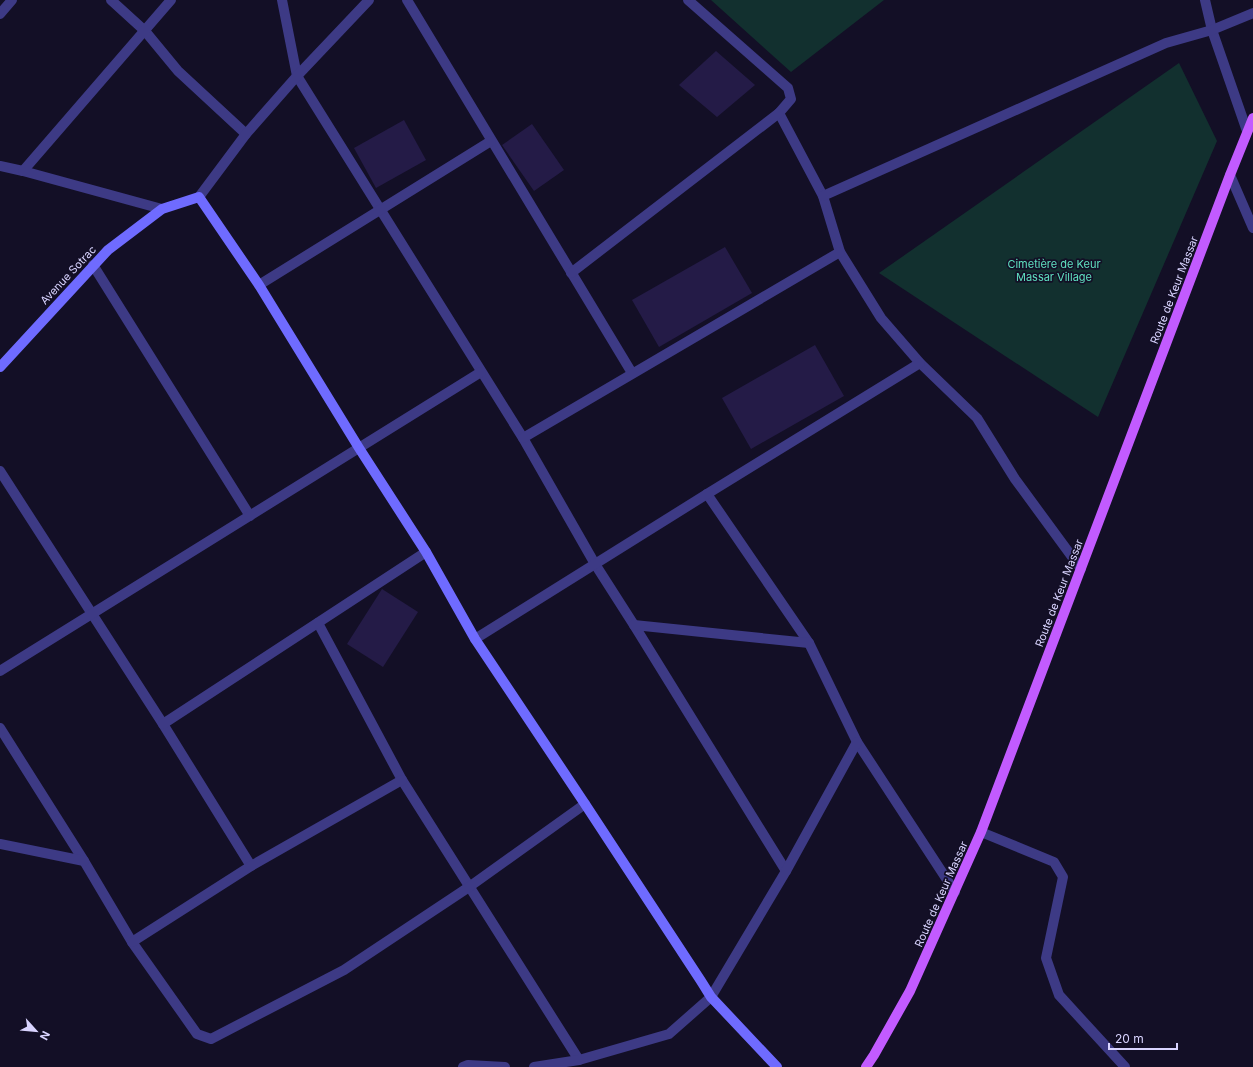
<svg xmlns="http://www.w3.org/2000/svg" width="1253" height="1067" font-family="Inter,sans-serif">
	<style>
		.green { fill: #12302f }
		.building { fill: #241b47 }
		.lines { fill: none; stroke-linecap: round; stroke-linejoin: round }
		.lane { stroke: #3d3a85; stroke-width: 10 }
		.street { stroke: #3d3a85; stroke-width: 10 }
		.secondary { stroke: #6f6bff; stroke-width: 10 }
		.primary { stroke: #c25bff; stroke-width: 10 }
		.labels { text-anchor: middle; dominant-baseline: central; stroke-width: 3.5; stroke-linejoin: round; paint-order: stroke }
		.park-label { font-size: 11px; fill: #5fe0c0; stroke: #130f26 }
		.street-label { font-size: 11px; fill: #d9d4ff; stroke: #130f26 }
	</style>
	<rect width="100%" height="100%" fill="#130f26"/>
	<!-- green -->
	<g class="green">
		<path d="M711 0H884L791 72Z"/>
		<path d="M1179 63 1217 141 1098 417 879 273Z"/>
	</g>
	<!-- building -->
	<g class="building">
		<path d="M716 51 755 85 717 117 679 85Z"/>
		<path d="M404 120 426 160 376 188 354 148Z"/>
		<path d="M532 124 564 170 534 191 502 145Z"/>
		<path d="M725 247 752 293 659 347 632 300Z"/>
		<path d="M815 345 844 396 751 449 722 398Z"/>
		<path d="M382 589 418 612 383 667 347 644Z"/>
	</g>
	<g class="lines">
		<!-- lane -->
		<path class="lane" d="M981 832 1054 862 1063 877 1046 958 1059 995 1125 1067"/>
		<!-- street -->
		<g class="street">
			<path d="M111 0 145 31 178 71 246 134"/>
			<path d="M282 0 297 76 523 438 595 564 634 625 786 871"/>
			<path d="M407 0 632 373"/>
			<path d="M1205 0 1212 30 1247 131"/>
			<path d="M0 14 12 0"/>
			<path d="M779 113 823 196 840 252 881 318 920 363 977 418 1015 479 1081 569"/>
			<path d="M0 166 23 171 162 209"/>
			<path d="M23 171 171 0"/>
			<path d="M1230 175 1253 228"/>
			<path d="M823 196 1166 43 1212 30 1253 13"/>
			<path d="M199 197 246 134 297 76 369 0"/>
			<path d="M93 265 250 516"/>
			<path d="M571 273 779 113 791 99 788 88 688 0"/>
			<path d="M259 285 491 141"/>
			<path d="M523 438 840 252"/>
			<path d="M0 471 163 724 251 866"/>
			<path d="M707 494 809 643 857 742 955 892"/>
			<path d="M318 623 402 780 579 1060"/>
			<path d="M634 625 809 643"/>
			<path d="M475 639 707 494 920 363"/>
			<path d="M0 671 481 372"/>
			<path d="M163 724 426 552"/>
			<path d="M0 728 84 861 132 942 197 1034 211 1039 344 970 469 887 585 804"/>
			<path d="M0 844 84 861"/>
			<path d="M132 942 251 866 402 780"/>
			<path d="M463 1067 468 1065 505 1067"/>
			<path d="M534 1067 579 1060 669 1034 711 997 786 871 857 742"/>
		</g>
		<!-- secondary -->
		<path class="secondary" d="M0 367 108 250 162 209 199 197 259 285 359 448 426 552 475 639 585 804 701 981 711 997 777 1067"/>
		<!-- primary -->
		<path class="primary" d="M866 1067 874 1055 910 991 981 832 1230 175 1253 118"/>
	</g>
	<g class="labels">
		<!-- park labels -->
		<g class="park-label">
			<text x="1054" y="264">Cimetière de Keur<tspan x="1054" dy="13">Massar Village</tspan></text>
		</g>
		<!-- street labels -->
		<g class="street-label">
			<text transform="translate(68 275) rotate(-47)">Avenue Sotrac</text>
			<text transform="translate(1174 290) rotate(-69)">Route de Keur Massar</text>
			<text transform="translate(1059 593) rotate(-69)">Route de Keur Massar</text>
			<text transform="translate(941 894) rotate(-66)">Route de Keur Massar</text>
		</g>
	</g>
	<!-- north arrow -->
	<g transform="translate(36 1031) rotate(117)" stroke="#130f26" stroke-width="3" paint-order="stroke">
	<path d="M0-3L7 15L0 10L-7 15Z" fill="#d9d4ff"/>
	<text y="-6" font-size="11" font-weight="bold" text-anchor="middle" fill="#d9d4ff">N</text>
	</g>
	<!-- scale -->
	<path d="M1109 1043v6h68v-6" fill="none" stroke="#d9d4ff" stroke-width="2"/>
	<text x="1115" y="1043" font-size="12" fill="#d9d4ff" stroke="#130f26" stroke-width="3" paint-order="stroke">20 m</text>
</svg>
